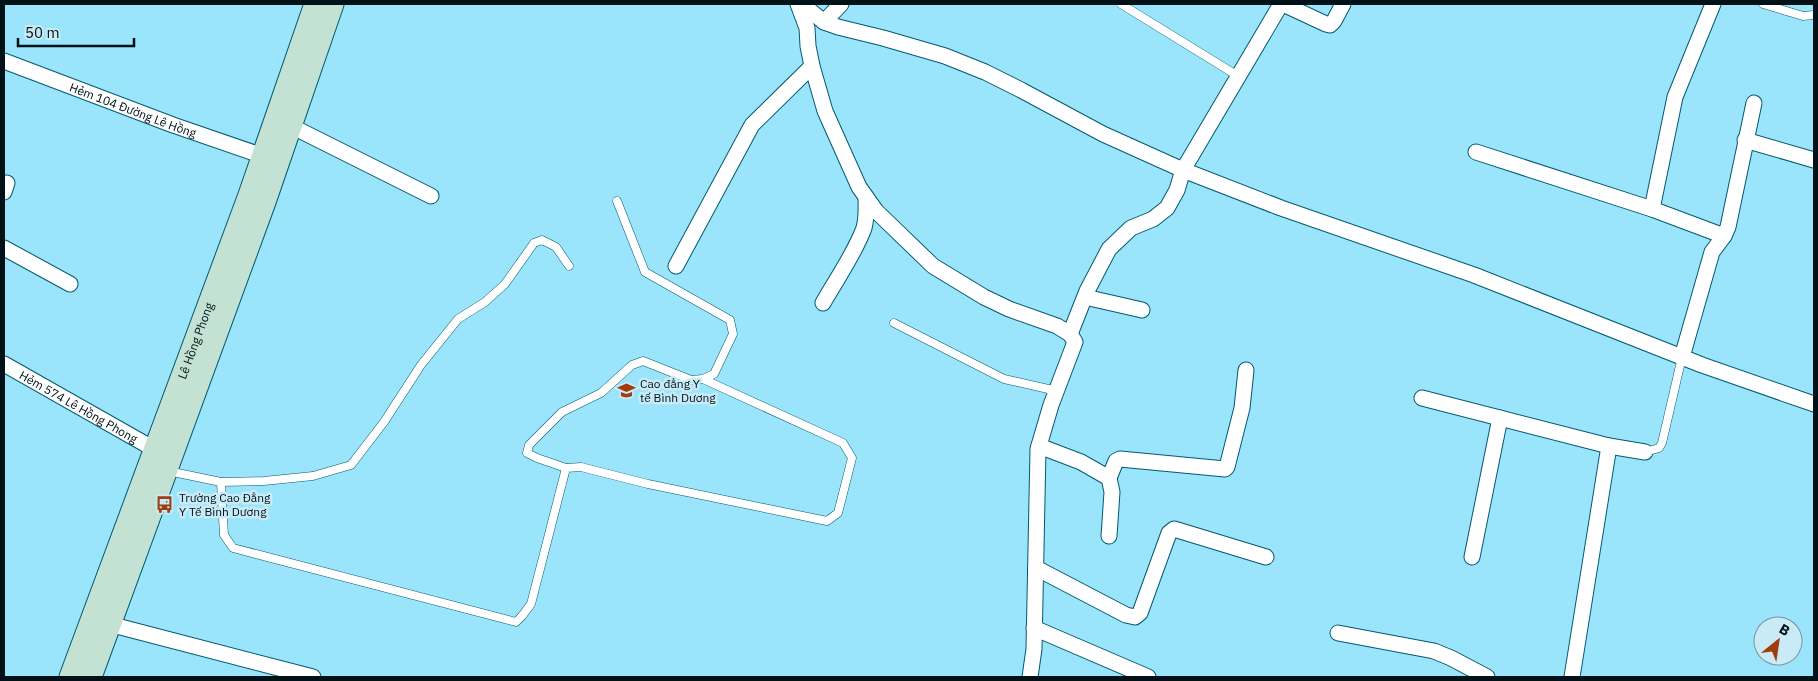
<svg xmlns="http://www.w3.org/2000/svg" width="1818" height="681" font-family="'IBM Plex Sans',sans-serif">
	<style>
		.lines { fill: none; stroke-linecap: round; stroke-linejoin: round }
		.lane-casing { stroke: #005a6f; stroke-width: 9 }
		.street-casing { stroke: #005a6f; stroke-width: 17 }
		.secondary-casing { stroke: #005a6f; stroke-width: 23 }
		.lane { stroke: #fff; stroke-width: 8 }
		.street { stroke: #fff; stroke-width: 15 }
		.secondary { stroke: #c3e2d4; stroke-width: 21 }
		.labels { text-anchor: middle; dominant-baseline: central; stroke-width: 5; stroke-linejoin: round; paint-order: stroke }
		.street-label { font-size: 12px; fill: #001117; stroke: #c8ebf7 }
		.poi-label { font-size: 12px; fill: #001117; stroke: #c8ebf7; text-anchor: start }
	</style>
	<rect width="100%" height="100%" fill="#9ae4fc"/>
	<g class="lines">
		<defs>
			<g id="lane">
				<path d="M1121 4 1238 76"/>
				<path d="M1763 4 1803 16 1814 15"/>
				<path d="M894 323 1004 379 1057 391"/>
				<path d="M1645 452 1659 448 1662 443 1682 357"/>
				<path d="M566 468 537 458 527 453 529 445 562 412 601 393 632 365 643 361 691 380 703 379 714 374 733 334 730 320 645 272 617 201"/>
				<path d="M168 471 221 482 264 481 313 476 351 465 384 422 421 365 458 319 485 302 505 284 534 243 542 240 556 247 569 266"/>
				<path d="M221 482 224 535 233 548 516 622 522 616 531 604 566 468 581 467 648 484 827 521 838 513 852 458 843 443 703 379"/>
			</g>
			<g id="street">
				<path d="M798 4 807 28 808 46 812 66 825 111 859 187 876 211 933 266 984 297 1009 309 1057 326 1070 334 1075 342 1051 405 1038 449 1034 649 1030 677"/>
				<path d="M802 4 824 22 838 27 883 38 945 56 985 72 1021 90 1103 134 1183 170 1281 208 1474 275 1702 365 1814 404"/>
				<path d="M1283 4 1326 24 1330 25 1334 21 1343 4"/>
				<path d="M824 22 841 4"/>
				<path id="s1" d="M4 61 173 125 263 156"/>
				<path d="M291 126 431 196"/>
				<path d="M1745 140 1814 160"/>
				<path d="M1476 152 1652 209"/>
				<path d="M4 192 7 183"/>
				<path d="M1724 236 1728 227 1754 103"/>
				<path d="M4 248 70 284"/>
				<path d="M676 266 752 125 812 66"/>
				<path d="M1085 297 1142 310"/>
				<path d="M823 303C836 280 855 253 864 228 867 217 866 207 866 197"/>
				<path d="M1070 334 1087 291 1109 249 1131 228 1153 219 1167 208 1177 190 1183 170 1281 4"/>
				<path d="M1682 357 1712 252 1724 236 1652 209 1675 97 1713 4"/>
				<path id="s2" d="M4 364 154 449"/>
				<path d="M1422 398 1609 446"/>
				<path d="M1039 446 1081 462 1109 478 1112 492 1109 536"/>
				<path d="M1109 478 1116 461 1120 459 1225 469 1227 467 1242 408 1246 370"/>
				<path d="M1472 557 1500 418"/>
				<path d="M1036 568 1126 615 1135 617 1140 613 1169 533 1174 529 1266 557"/>
				<path d="M109 624 313 677"/>
				<path d="M1034 628 1148 677"/>
				<path d="M1338 633 1434 651 1451 658 1487 677"/>
				<path d="M1572 677 1609 446 1645 452"/>
			</g>
			<g id="secondary">
				<path id="s3" d="M70 677 249 195 315 4"/>
				<path d="M91 677 265 202 333 4"/>
			</g>
		</defs>
		<!-- lane casing -->
		<use href="#lane" class="lane-casing"/>
		<!-- street casing -->
		<use href="#street" class="street-casing"/>
		<!-- secondary casing -->
		<use href="#secondary" class="secondary-casing"/>
		<!-- lane -->
		<use href="#lane" class="lane"/>
		<!-- street -->
		<use href="#street" class="street"/>
		<!-- secondary -->
		<use href="#secondary" class="secondary"/>
	</g>
	<!-- icons -->
	<defs>
		<symbol id="university-bare" viewBox="-9 -9 18 18"><path d="M0-5L7-2L0 1L-7-2ZM-4 1L0 2.5L4 1V4Q0 6-4 4Z" fill="#a13c0c" stroke="#c8ebf7" stroke-width="2.5" paint-order="stroke"/></symbol>
		<symbol id="bus-bare" viewBox="-9 -9 18 18"><path d="M-5-6H5V4H4V6H2V4H-2V6H-4V4H-5ZM-3.5-4V0h7V-4ZM-3.5 1.2v1.5H-2V1.2ZM2 1.2v1.5H3.5V1.2Z" fill="#a13c0c" stroke="#c8ebf7" stroke-width="2.5" paint-order="stroke"/></symbol>
	</defs>
	<g fill-rule="evenodd">
		<use href="#university-bare" x="614" y="378" width="25" height="25"/>
		<use href="#bus-bare" x="152" y="492" width="25" height="25"/>
	</g>
	<g class="labels">
		<!-- street labels -->
		<g class="street-label">
			<text stroke="none"><textPath href="#s1" startOffset="138">Hẻm 104 Đường Lê Hồng</textPath></text>
			<text stroke="none"><textPath href="#s3" startOffset="359">Lê Hồng Phong</textPath></text>
			<text stroke="none"><textPath href="#s2" startOffset="86">Hẻm 574 Lê Hồng Phong</textPath></text>
		</g>
		<!-- poi labels -->
		<g class="poi-label">
			<text x="640" y="383">Cao đẳng Y<tspan x="640" dy="14">tế Bình Dương</tspan></text>
			<text x="179" y="497">Trường Cao Đẳng<tspan x="179" dy="14">Y Tế Bình Dương</tspan></text>
		</g>
	</g>
	<!-- border -->
	<rect width="1818" height="681" fill="none" stroke="#001117" stroke-width="10"/>
	<!-- north arrow -->
	<g transform="translate(1778 641) rotate(30)"><circle r="24" fill="#c8ebf7" stroke="#78949d"/>
	<path d="M0-4L9 19L0 12L-9 19Z" fill="#a13c0c"/>
	<text y="-8" font-size="14" font-weight="bold" text-anchor="middle" fill="#001117">B</text>
	</g>
	<!-- scale -->
	<path d="M18 38v8h116v-8" fill="none" stroke="#001117" stroke-width="2.5"/>
	<text x="25" y="38" font-size="15" fill="#001117" stroke="#c8ebf7" stroke-width="4" paint-order="stroke">50 m</text>
</svg>
